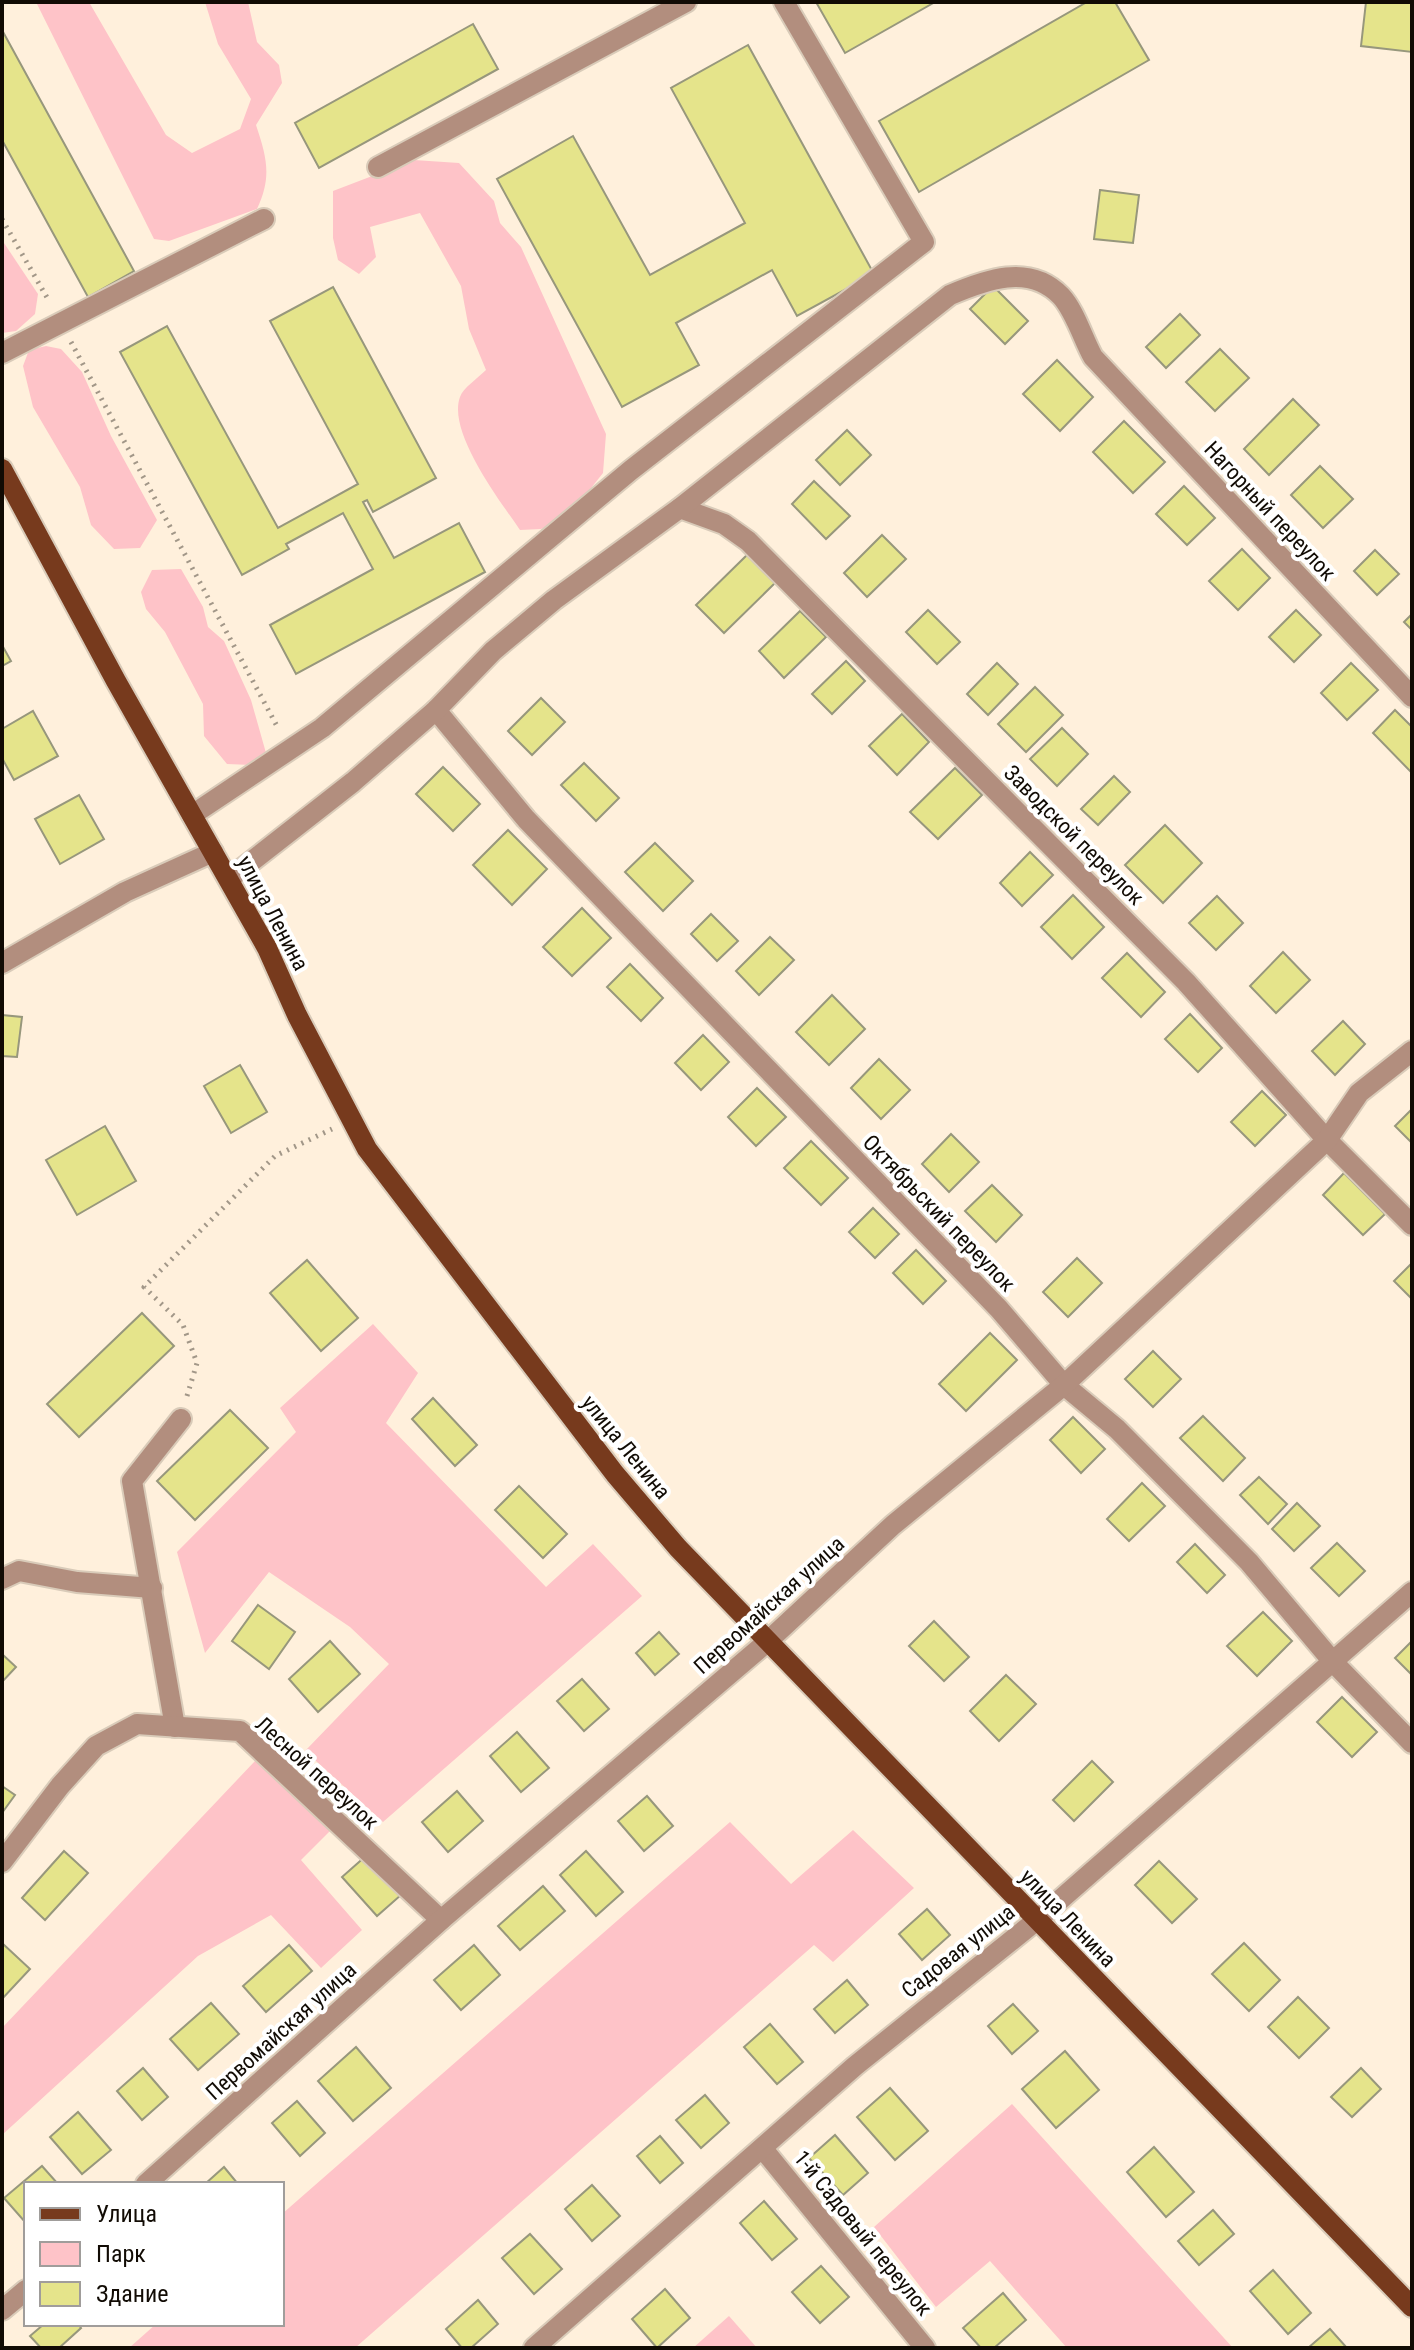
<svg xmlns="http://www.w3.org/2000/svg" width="1414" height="2350" font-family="'Roboto Condensed',sans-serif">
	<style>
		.green { fill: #fec3c8 }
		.building { fill: #e5e48b; stroke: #97977c; stroke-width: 2 }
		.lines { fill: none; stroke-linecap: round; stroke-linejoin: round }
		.minor-casing { stroke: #d9cbb9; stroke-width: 24 }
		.major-casing { stroke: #d9cbb9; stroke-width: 24 }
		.path { stroke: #a29788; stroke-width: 5; stroke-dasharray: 2 6; stroke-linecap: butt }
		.minor { stroke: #b28e7e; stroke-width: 20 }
		.major { stroke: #773a1d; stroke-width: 20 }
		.labels { text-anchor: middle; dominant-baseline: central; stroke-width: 8; stroke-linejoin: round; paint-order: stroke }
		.street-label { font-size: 22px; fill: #110b04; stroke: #fff }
	</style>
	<rect width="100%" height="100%" fill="#fff0dc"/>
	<!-- green -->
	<g class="green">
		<path d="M36 2H89L166 135 192 153 240 129 251 99 218 44 205 2H248L257 42 279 65 282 83 256 125C267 158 272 177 257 209L169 241 154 239Z"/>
		<path d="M414 160 459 163 494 201 500 223 521 247 606 434 603 473 568 517 541 529 520 530C501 502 447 432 460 397 463 388 478 378 486 370L469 329 461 286 420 213 370 227 376 257 359 274 338 260 333 238V191Z"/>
		<path d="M2 240 38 294 35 314 16 331 2 333Z"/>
		<path d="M46 346 61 349 82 372 111 436 157 520 140 548 114 549 91 525 80 487 33 407 23 366 29 350Z"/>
		<path d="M181 569 203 607 208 627 224 641 251 700 266 753 251 765 227 764 204 736 203 704 165 632 146 609 141 592 152 570Z"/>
		<path d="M373 1324 418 1373 386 1423 546 1587 593 1544 642 1596 383 1822 305 1751 389 1664 350 1627 269 1572 205 1653 177 1552 296 1432 280 1408Z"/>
		<path d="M255 1761 331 1830 301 1860 362 1930 321 1968 271 1915 198 1956 2 2135V2028Z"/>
		<path d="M730 1822 791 1884 853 1830 914 1888 833 1962 814 1945 355 2348H129L156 2324H282V2214Z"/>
		<path d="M1012 2104 1233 2348H1067L990 2261 936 2307 874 2227Z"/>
		<path d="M729 2316 757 2348H693Z"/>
	</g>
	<!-- building -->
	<g class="building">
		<path d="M816 2H935L845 53Z"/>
		<path d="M1087 2H1115L1149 60 919 192 879 121Z"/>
		<path d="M1366 2H1412V52L1361 46Z"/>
		<path d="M473 24 498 69 319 168 295 123Z"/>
		<path d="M2 30 134 271 88 297 2 140Z"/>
		<path d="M748 45 874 274 797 316 772 270 676 323 699 365 622 407 497 179 573 136 650 275 745 223 671 88Z"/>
		<path d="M1100 190 1139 195 1133 243 1094 239Z"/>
		<path d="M993 286 1028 321 1005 344 970 309Z"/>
		<path d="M333 287 436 478 373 512 367 500 363 502 394 558 459 523 485 572 296 674 270 625 373 569 343 513 286 544 289 549 242 575 120 352 167 326 278 528 358 484 270 321Z"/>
		<path d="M1180 314 1200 335 1166 368 1146 347Z"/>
		<path d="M1220 349 1249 378 1215 411 1186 382Z"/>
		<path d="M1057 360 1093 397 1060 431 1023 394Z"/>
		<path d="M1293 399 1319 425 1269 475 1244 449Z"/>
		<path d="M1124 421 1165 462 1133 493 1093 452Z"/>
		<path d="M847 430 871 455 840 485 816 460Z"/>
		<path d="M1320 466 1353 499 1323 528 1291 495Z"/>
		<path d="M814 481 850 516 826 539 792 504Z"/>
		<path d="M1184 486 1215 518 1187 545 1156 514Z"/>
		<path d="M882 535 906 559 867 597 844 573Z"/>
		<path d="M1242 549 1270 578 1238 610 1209 581Z"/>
		<path d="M1375 550 1399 574 1377 595 1354 571Z"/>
		<path d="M747 555 775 583 724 633 696 605Z"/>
		<path d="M928 610 960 642 937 664 906 632Z"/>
		<path d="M1296 610 1321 635 1294 662 1269 637Z"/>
		<path d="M800 611 826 637 784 678 759 651Z"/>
		<path d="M1412 614V630L1404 622Z"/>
		<path d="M2 645 11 661 2 666Z"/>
		<path d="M846 661 865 681 832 714 812 694Z"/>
		<path d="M997 663 1018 684 988 715 967 694Z"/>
		<path d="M1351 663 1378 690 1347 720 1321 693Z"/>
		<path d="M1035 687 1063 715 1026 752 998 724Z"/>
		<path d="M541 698 565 722 532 755 508 731Z"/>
		<path d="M1395 710 1412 727V773L1373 733Z"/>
		<path d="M33 711 58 756 14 780 2 758V729Z"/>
		<path d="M902 714 929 742 897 775 869 746Z"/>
		<path d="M1062 728 1088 754 1057 786 1030 759Z"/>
		<path d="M584 763 619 798 596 821 561 785Z"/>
		<path d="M443 767 480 804 453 831 416 794Z"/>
		<path d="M955 768 982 795 938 839 910 812Z"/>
		<path d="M1114 776 1130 792 1098 825 1081 809Z"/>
		<path d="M79 795 104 839 60 864 35 819Z"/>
		<path d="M1165 825 1202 863 1163 903 1125 865Z"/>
		<path d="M508 830 547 869 512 905 473 865Z"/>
		<path d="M655 843 693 881 663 911 625 872Z"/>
		<path d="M1030 852 1053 875 1022 906 1000 883Z"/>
		<path d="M1073 895 1104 927 1072 959 1041 927Z"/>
		<path d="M1217 896 1243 923 1216 950 1189 923Z"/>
		<path d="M582 908 611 938 572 976 543 947Z"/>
		<path d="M711 914 738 941 717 961 691 934Z"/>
		<path d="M770 937 794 960 759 995 736 971Z"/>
		<path d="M1283 952 1310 980 1276 1013 1250 986Z"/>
		<path d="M1127 953 1165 992 1141 1017 1102 978Z"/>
		<path d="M630 964 663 998 641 1021 607 987Z"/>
		<path d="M832 995 865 1029 829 1065 796 1032Z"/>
		<path d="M1190 1014 1222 1048 1198 1072 1165 1039Z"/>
		<path d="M2 1015 22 1017 17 1057 2 1056Z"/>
		<path d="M1343 1021 1365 1044 1335 1075 1312 1051Z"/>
		<path d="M703 1035 729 1062 701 1090 675 1063Z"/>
		<path d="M879 1059 910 1090 881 1119 851 1088Z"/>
		<path d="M240 1065 267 1112 231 1133 204 1086Z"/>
		<path d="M757 1088 786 1117 756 1146 728 1117Z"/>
		<path d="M1262 1091 1286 1115 1255 1146 1231 1122Z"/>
		<path d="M1412 1109V1143L1395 1126Z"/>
		<path d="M105 1126 136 1181 77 1215 46 1160Z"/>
		<path d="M951 1134 979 1162 949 1192 922 1164Z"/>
		<path d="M811 1141 848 1178 821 1205 784 1168Z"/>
		<path d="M1344 1173 1385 1214 1363 1235 1323 1195Z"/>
		<path d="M992 1185 1022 1215 996 1242 965 1211Z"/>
		<path d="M873 1208 899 1234 875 1258 849 1232Z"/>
		<path d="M916 1250 946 1281 923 1304 893 1273Z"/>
		<path d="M1077 1258 1102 1283 1068 1317 1043 1292Z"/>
		<path d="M307 1260 358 1318 321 1351 270 1293Z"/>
		<path d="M1412 1263V1299L1394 1281Z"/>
		<path d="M142 1313 174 1346 79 1437 47 1404Z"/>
		<path d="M990 1333 1017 1360 966 1411 939 1384Z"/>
		<path d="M1153 1351 1181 1379 1153 1407 1125 1379Z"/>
		<path d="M433 1398 477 1445 455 1466 412 1419Z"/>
		<path d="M230 1410 268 1448 195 1520 157 1481Z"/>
		<path d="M1203 1416 1245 1458 1223 1481 1180 1438Z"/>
		<path d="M1073 1417 1105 1449 1081 1473 1050 1440Z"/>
		<path d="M1259 1477 1287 1504 1268 1524 1240 1495Z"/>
		<path d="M1142 1483 1165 1506 1129 1541 1107 1519Z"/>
		<path d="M519 1486 567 1534 543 1558 495 1510Z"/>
		<path d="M1297 1503 1320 1526 1294 1551 1272 1529Z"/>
		<path d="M1337 1543 1365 1571 1339 1596 1311 1568Z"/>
		<path d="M1195 1544 1225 1575 1207 1593 1177 1562Z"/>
		<path d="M258 1605 295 1632 269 1669 232 1641Z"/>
		<path d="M1263 1612 1292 1641 1257 1676 1227 1646Z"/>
		<path d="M934 1621 969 1657 944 1681 909 1646Z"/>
		<path d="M659 1632 679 1654 655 1675 636 1653Z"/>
		<path d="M330 1641 360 1674 318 1712 289 1679Z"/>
		<path d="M1412 1641V1675L1395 1658Z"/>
		<path d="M2 1654 16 1667 2 1682Z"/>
		<path d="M1006 1675 1036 1704 999 1741 970 1711Z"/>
		<path d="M582 1679 609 1709 584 1731 557 1701Z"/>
		<path d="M1342 1697 1377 1732 1352 1757 1317 1722Z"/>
		<path d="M517 1732 549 1768 521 1792 490 1756Z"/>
		<path d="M1092 1761 1113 1782 1074 1821 1053 1800Z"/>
		<path d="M2 1786 15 1795 2 1813Z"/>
		<path d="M457 1791 483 1821 448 1852 422 1822Z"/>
		<path d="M647 1796 673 1826 644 1851 618 1821Z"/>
		<path d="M64 1851 88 1873 45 1920 22 1898Z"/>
		<path d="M586 1851 623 1892 596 1916 560 1875Z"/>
		<path d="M367 1855 401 1895 377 1916 342 1877Z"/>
		<path d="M1159 1861 1197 1899 1172 1923 1135 1885Z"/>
		<path d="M543 1886 565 1911 520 1950 498 1926Z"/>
		<path d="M927 1909 950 1935 922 1960 899 1934Z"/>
		<path d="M2 1943 30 1969 2 1999Z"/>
		<path d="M1244 1943 1280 1980 1249 2011 1212 1974Z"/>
		<path d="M289 1945 312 1971 266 2012 243 1986Z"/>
		<path d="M474 1945 500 1975 461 2010 434 1980Z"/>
		<path d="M847 1980 868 2005 835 2033 814 2009Z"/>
		<path d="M1298 1997 1329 2028 1299 2058 1268 2027Z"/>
		<path d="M211 2003 239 2034 198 2070 170 2039Z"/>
		<path d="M1013 2004 1038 2031 1012 2054 988 2026Z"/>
		<path d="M770 2024 803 2062 777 2084 744 2047Z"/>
		<path d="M356 2047 391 2088 353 2121 318 2081Z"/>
		<path d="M1065 2051 1099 2090 1056 2128 1022 2089Z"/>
		<path d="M143 2068 168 2097 142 2120 117 2091Z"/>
		<path d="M1361 2068 1381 2089 1352 2117 1331 2097Z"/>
		<path d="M890 2088 928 2131 895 2160 857 2117Z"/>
		<path d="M705 2095 729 2123 701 2148 676 2120Z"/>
		<path d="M297 2101 325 2133 300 2156 272 2123Z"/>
		<path d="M78 2112 111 2150 82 2174 50 2137Z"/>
		<path d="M835 2135 868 2173 843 2195 809 2158Z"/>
		<path d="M660 2136 683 2163 660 2183 637 2156Z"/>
		<path d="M1154 2147 1194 2192 1166 2217 1127 2172Z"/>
		<path d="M42 2166 58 2184H26L25 2222 4 2198Z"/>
		<path d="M224 2167 238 2184H205Z"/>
		<path d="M592 2185 620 2216 592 2241 565 2209Z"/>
		<path d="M764 2201 797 2239 772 2260 740 2223Z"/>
		<path d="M1213 2210 1234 2234 1199 2265 1178 2241Z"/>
		<path d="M530 2234 562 2269 534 2294 502 2258Z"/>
		<path d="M821 2266 849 2297 820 2323 792 2292Z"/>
		<path d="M1273 2270 1311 2313 1288 2334 1250 2291Z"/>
		<path d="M665 2289 690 2318 657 2348 632 2319Z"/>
		<path d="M1003 2293 1026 2320 994 2348H981L963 2328Z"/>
		<path d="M478 2300 498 2324 471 2348H462L446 2329Z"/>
		<path d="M44 2324H78L81 2328 59 2348H41L30 2336Z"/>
		<path d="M1330 2329 1347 2348H1308Z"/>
	</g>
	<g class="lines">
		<defs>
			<g id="minor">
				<path d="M378 167 686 2"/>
				<path d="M2 353 264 219"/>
				<path d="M680 508 724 524 748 541 1186 982 1327 1140 1412 1225"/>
				<path d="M436 710 526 819 999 1309 1064 1385 1117 1429 1249 1562 1334 1663 1412 1743"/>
				<path d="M192 815 322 728 631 470 924 242 784 2"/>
				<path d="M229 879 353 782 436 710 493 651 554 600 680 508 950 295C985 280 1029 263 1061 296 1075 311 1083 339 1093 357L1412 697"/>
				<path d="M2 963 125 892 213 852"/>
				<path d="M2 1579 19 1571 77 1582 152 1588"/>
				<path d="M175 1727 132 1481 181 1419"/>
				<path d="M2 1862 60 1786 96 1746 137 1724 240 1731 441 1920"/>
				<path d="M763 2149 925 2348"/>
				<path d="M146 2184 441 1920 767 1642 893 1525 1064 1385 1327 1140 1359 1093 1412 1051"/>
				<path d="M2 2310 26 2290"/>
				<path d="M534 2348 855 2066 1037 1920 1412 1592"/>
			</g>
			<path id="major" d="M2 469 116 681 267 948 297 1015 367 1149 615 1474 678 1548 1412 2307"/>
		</defs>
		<!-- minor casing -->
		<use href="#minor" class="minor-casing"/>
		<!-- major casing -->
		<use href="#major" class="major-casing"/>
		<!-- path -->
		<g class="path">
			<path d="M2 219 49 301"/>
			<path d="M71 342 278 728"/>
			<path d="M187 1396 197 1363 183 1325 144 1287 275 1156 332 1129"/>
		</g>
		<!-- minor -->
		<use href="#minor" class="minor"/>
		<!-- major -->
		<use href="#major" class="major"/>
	</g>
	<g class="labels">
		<!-- street labels -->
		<g class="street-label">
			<text transform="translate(1270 511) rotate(47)">Нагорный переулок</text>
			<text transform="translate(1074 835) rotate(45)">Заводской переулок</text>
			<text transform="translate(273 913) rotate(62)">улица Ленина</text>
			<text transform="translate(939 1213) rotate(46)">Октябрьский переулок</text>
			<text transform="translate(626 1447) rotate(51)">улица Ленина</text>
			<text transform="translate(769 1605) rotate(-42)">Первомайская улица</text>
			<text transform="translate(317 1773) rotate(42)">Лесной переулок</text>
			<text transform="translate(1068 1918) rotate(46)">улица Ленина</text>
			<text transform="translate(958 1951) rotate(-38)">Садовая улица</text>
			<text transform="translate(281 2031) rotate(-42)">Первомайская улица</text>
			<text transform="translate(863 2233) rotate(51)">1-й Садовый переулок</text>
		</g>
	</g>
	<!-- border -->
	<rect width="1414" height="2350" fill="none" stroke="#110b04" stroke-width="8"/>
	<!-- legend -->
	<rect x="24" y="2182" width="260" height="144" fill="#ffffff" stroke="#a09d9b" stroke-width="2"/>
	<rect x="40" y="2208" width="40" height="12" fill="#773a1d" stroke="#a09d9b" stroke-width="2"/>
	<text x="96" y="2222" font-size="24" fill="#110b04">Улица</text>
	<rect x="40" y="2242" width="40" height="24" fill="#fec3c8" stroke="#a09d9b" stroke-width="2"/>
	<text x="96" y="2262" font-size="24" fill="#110b04">Парк</text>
	<rect x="40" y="2282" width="40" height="24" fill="#e5e48b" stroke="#a09d9b" stroke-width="2"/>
	<text x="96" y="2302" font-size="24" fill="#110b04">Здание</text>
</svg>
